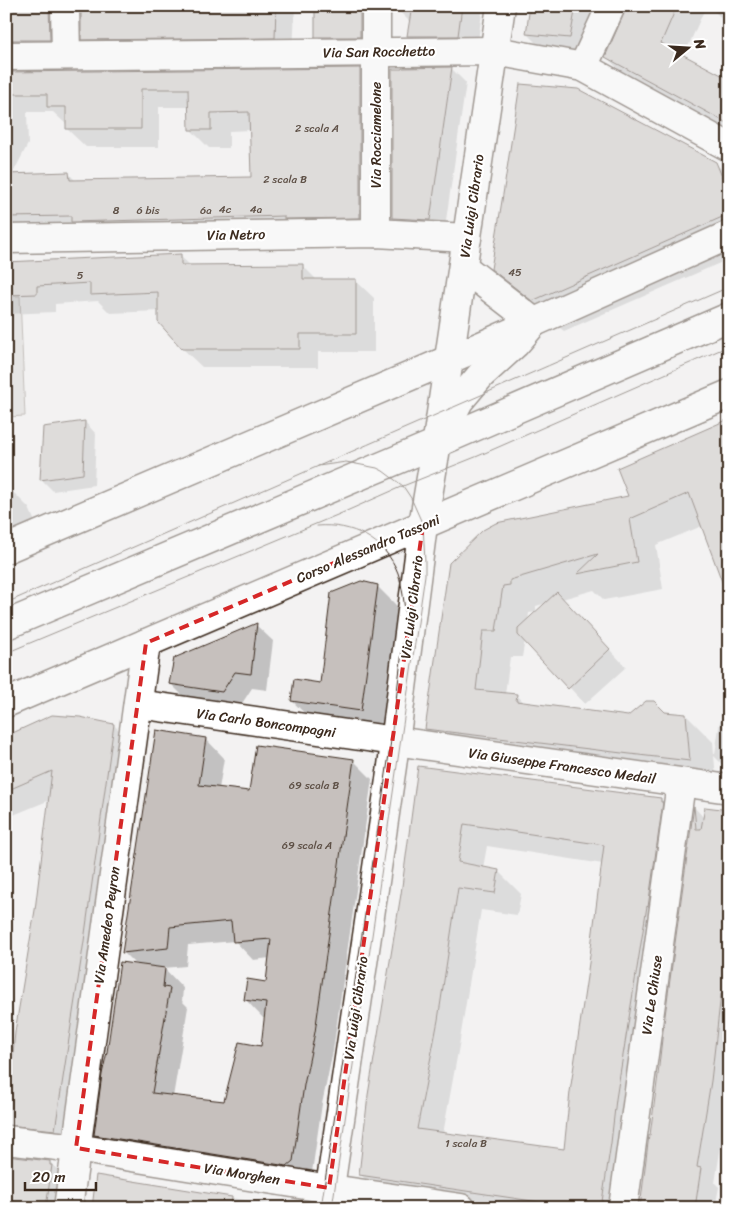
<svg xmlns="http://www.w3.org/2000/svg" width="735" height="1214" font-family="Sriracha,sans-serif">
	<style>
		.green { fill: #d8d5d2; stroke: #8a8078 }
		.shadow { fill: #0003; fill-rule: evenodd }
		.building { fill: #c6c0bd; stroke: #3b2a1e; fill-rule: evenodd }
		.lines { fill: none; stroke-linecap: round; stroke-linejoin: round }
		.minor-casing { stroke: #3b2a1e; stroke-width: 31 }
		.major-casing { stroke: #3b2a1e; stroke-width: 31 }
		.minor { stroke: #fff; stroke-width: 28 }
		.major { stroke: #fff; stroke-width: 28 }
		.tram { stroke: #3b2a1e; stroke-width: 1 }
		.marked { fill: none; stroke: #d62828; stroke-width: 4; stroke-dasharray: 10 6; stroke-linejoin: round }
		.labels { text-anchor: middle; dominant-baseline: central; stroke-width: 4.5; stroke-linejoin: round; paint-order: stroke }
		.number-label { font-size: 11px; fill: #5e5046 }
		.street-label { font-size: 14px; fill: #3b2a1e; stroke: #fff }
	</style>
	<rect width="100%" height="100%" fill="#f3f2f2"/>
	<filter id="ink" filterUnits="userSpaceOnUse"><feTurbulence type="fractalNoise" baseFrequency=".02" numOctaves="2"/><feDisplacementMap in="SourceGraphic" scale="10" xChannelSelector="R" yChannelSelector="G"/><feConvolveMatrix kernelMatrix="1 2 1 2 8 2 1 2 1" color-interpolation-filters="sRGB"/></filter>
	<g filter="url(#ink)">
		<!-- green -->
		<path class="green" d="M6 296H20L25 416 6 417Z"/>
		<!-- shadow -->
		<g class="shadow">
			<path d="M6 6H295L293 56 101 58 83 39 82 9 75 11 68 58 10 67 9 73 360 69 378 88V236L12 249 8 258 10 263 180 256 191 266 302 265 317 280H355L374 298V352H318V367H202L183 349 160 311 110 313 98 301 55 304V312L6 314ZM159 107H190V129L209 148H229V131L251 130 252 178 76 181 69 174 12 175 28 144 27 112H53L67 125V129L86 147H159Z"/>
			<path d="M316 6H483L476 54H427L409 36 411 23 397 9 395 8 386 11 378 55H335L316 37Z"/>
			<path d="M531 6H600L590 58 547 54 527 34Z"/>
			<path d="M629 6H706L684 56 714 73 715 71 729 79V133L627 77 606 57Z"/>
			<path d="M714 6H729V25L714 11Z"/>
			<path d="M451 68 466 83 444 234 408 232 393 218Z"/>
			<path d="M715 163 729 177V259L564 331 523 300 492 268Z"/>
			<path d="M729 420V597L702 526 656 545 663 589 604 600 594 590 562 599 626 667 585 704 525 640 522 657H510L505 694 517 695 525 704 628 717 665 713 686 715 713 742 714 754H715L720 721 726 722 729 702V771L714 756 717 787 453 755 427 729 450 564 630 497ZM547 603 528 621 529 613 536 612V606Z"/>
			<path d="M85 422 96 434 94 485 53 491 41 479Z"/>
			<path d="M6 485 29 508 42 538 6 553Z"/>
			<path d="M378 587 406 615 389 739 321 729 292 701 321 684Z"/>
			<path d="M256 625 273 641 267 690 252 688 239 708 188 701 171 684Z"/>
			<path d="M80 718 114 725 133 745 74 1149 12 1151 10 1157 50 1162 69 1182 68 1208H6V1076L12 1077 36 911 50 800 6 818V738Z"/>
			<path d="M206 739 224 758 219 789 250 792 353 760 372 779 333 1051 322 1104 311 1179 114 1153 95 1135 136 965 123 952ZM235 941 253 960 270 958 268 983 245 999 263 1018H265L262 1047 225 1103 173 1097 188 1007 182 1001 183 988 164 968 186 966 188 945Z"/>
			<path d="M419 767 661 799 683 822 627 1208H456L383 1197 360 1174 402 894ZM487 846 603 864 565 1150 443 1134 459 1046 481 910 517 915 521 894 498 871 483 868Z"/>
			<path d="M695 808 704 818 729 811V1095L715 1183 719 1187 716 1203 721 1208H642Z"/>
			<path d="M97 1177 289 1207 290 1208H93Z"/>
		</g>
		<!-- building -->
		<g class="building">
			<path d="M6 6H49L50 40H6Z"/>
			<path d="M81 6H276L275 38 81 40Z"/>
			<rect x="315" y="6" width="45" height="31"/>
			<path d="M412 6H462L458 36H407Z"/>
			<path d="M530 6H576L570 38 526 34Z"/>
			<path d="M627 6H677L661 43 729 79V124L605 57Z"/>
			<path d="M452 67 430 220 392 218V69H402V68Z"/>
			<path d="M360 68V218L284 219V216L71 222V216L6 217V174L69 172 70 180 251 177 249 112 211 113V130H189L188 89H141V129H66V107H47V94H6V72Z"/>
			<path d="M520 84 578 89 716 162 729 194V214L532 301 491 269 505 182Z"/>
			<path d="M181 254V265L303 264V279H356V334H300V349H182L158 322V292L90 295V283L37 286V294L6 295V262Z"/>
			<path d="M729 419V594L727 595 689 493 630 519 637 562 577 574 598 554 510 580V585L503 586 496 631H483L476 690 517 694 516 701 628 716 646 701H654L665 712 686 714 690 761 630 754 425 729 449 563 483 530 496 523 628 496 617 468Z"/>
			<path d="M85 421 83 474 40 480 43 427Z"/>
			<path d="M361 581 378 585 361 711 291 701 294 679 320 683 331 593Z"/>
			<path d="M557 592 610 649 568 689 518 635V628Z"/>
			<path d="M257 623 251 674 235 672 222 692 169 684 174 658Z"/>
			<path d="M52 715 80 717 114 724 84 941 55 1130 6 1125V1075H11L15 1032 35 910 52 771 6 791V736Z"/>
			<path d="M156 730 206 738 199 785 249 791 256 745 354 759 315 1032 304 1085 293 1161 287 1166 94 1135 102 1074 107 1052 120 962 165 968 163 987 170 988 152 1093 224 1101 239 1042 261 1046 266 1003 244 1000 247 979 266 982 271 939 233 942 231 921 170 927 168 948 122 953Z"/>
			<path d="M418 766 661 798V802H663L648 907 647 906 616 1099 611 1143 601 1208H579L359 1175 368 1095 401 894ZM464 824 604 845 589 963 570 1092 564 1149 417 1129 438 1020 458 888 495 893 499 870 458 862Z"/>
			<path d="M694 806 696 829H701L705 807 729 810V888L722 925 729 926V995L721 994 711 1081 697 1167 701 1168 695 1208H640L649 1135H650L658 1075 663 1030Z"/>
			<path d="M6 1156 50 1161V1165H52L46 1208H6Z"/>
			<path d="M96 1175 232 1197 231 1208H92Z"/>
		</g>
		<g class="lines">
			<defs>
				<g id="minor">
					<path d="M65 6 66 55"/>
					<path d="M376 6V233"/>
					<path d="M6 56 495 51 583 67 729 147"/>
					<path d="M583 67 611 6"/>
					<path d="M6 239 376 233 467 238"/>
					<path d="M445 428 459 401 481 375 515 344 534 322 463 267"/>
					<path d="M6 549 490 342 729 235"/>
					<path d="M6 703 729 394"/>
					<path d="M138 704 729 789"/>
					<path d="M6 1140 76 1148 324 1188 461 1208"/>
					<path d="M68 1208 146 643"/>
					<path d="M327 1208 392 766 423 525 435 454 501 6"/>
					<path d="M623 1208 681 783"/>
				</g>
				<path id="major" d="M6 625 437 443 729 317"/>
			</defs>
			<!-- minor casing -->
			<use href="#minor" class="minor-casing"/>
			<!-- major casing -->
			<use href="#major" class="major-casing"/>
			<!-- minor -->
			<use href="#minor" class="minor"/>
			<!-- major -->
			<use href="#major" class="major"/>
			<!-- tram -->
			<g class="tram">
				<path d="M318 466 346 462 377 468 383 471 403 486 411 498 423 525 425 562V575L332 1208"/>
				<path d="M317 526C352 523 385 539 398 573 403 588 404 604 406 619L391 741 321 1208"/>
				<path d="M6 603C247 497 488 392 729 287"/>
				<path d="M6 653 342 513 403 486 478 456 729 346"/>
			</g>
		</g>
	</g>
	<!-- marked area -->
	<path d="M0 0H735V1214H0ZM423 525 329 1188 76 1148 146 643Z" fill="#f3f2f2" fill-opacity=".55" fill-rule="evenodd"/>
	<path class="marked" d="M423 525 329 1188 76 1148 146 643Z"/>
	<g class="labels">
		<!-- number labels -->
		<g class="number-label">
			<text x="317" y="128">2 scala A</text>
			<text x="285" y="179">2 scala B</text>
			<text x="225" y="209">4c</text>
			<text x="256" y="209">4a</text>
			<text x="116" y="210">8</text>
			<text x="148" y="210">6 bis</text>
			<text x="206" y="210">6a</text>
			<text x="515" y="272">45</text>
			<text x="80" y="275">5</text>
			<text x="314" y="785">69 scala B</text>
			<text x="307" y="845">69 scala A</text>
			<text x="466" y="1143">1 scala B</text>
		</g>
		<!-- street labels -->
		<g class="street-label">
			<text transform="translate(379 52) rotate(-1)">Via San Rocchetto</text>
			<text transform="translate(376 135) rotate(-90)">Via Rocciamelone</text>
			<text transform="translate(472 206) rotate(-82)">Via Luigi Cibrario</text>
			<text transform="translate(236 235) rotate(-1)">Via Netro</text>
			<text transform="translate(368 549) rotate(-23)">Corso Alessandro Tassoni</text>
			<text transform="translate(412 607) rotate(-83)">Via Luigi Cibrario</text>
			<text transform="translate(266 723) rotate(8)">Via Carlo Boncompagni</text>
			<text transform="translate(562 766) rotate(8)">Via Giuseppe Francesco Medail</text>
			<text transform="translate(107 925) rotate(-82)">Via Amedeo Peyron</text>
			<text transform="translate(652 995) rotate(-82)">Via Le Chiuse</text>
			<text transform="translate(356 1008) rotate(-82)">Via Luigi Cibrario</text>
			<text transform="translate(242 1174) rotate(9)">Via Morghen</text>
		</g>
	</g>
	<!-- margin -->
	<rect width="735" height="1214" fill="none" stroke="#fff" stroke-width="25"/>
	<rect x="12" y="12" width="710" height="1189" fill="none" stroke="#3b2a1e" stroke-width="2" filter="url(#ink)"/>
	<!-- north arrow -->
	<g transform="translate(688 48) rotate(72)" stroke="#ffffff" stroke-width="4" paint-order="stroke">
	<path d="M0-4L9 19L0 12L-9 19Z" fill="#3b2a1e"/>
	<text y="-8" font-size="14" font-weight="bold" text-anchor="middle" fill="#3b2a1e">N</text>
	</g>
	<!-- scale -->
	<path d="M25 1182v8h71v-8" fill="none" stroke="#3b2a1e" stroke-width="2.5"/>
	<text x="32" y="1182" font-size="15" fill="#3b2a1e" stroke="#ffffff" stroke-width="4" paint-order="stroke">20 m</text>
</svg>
